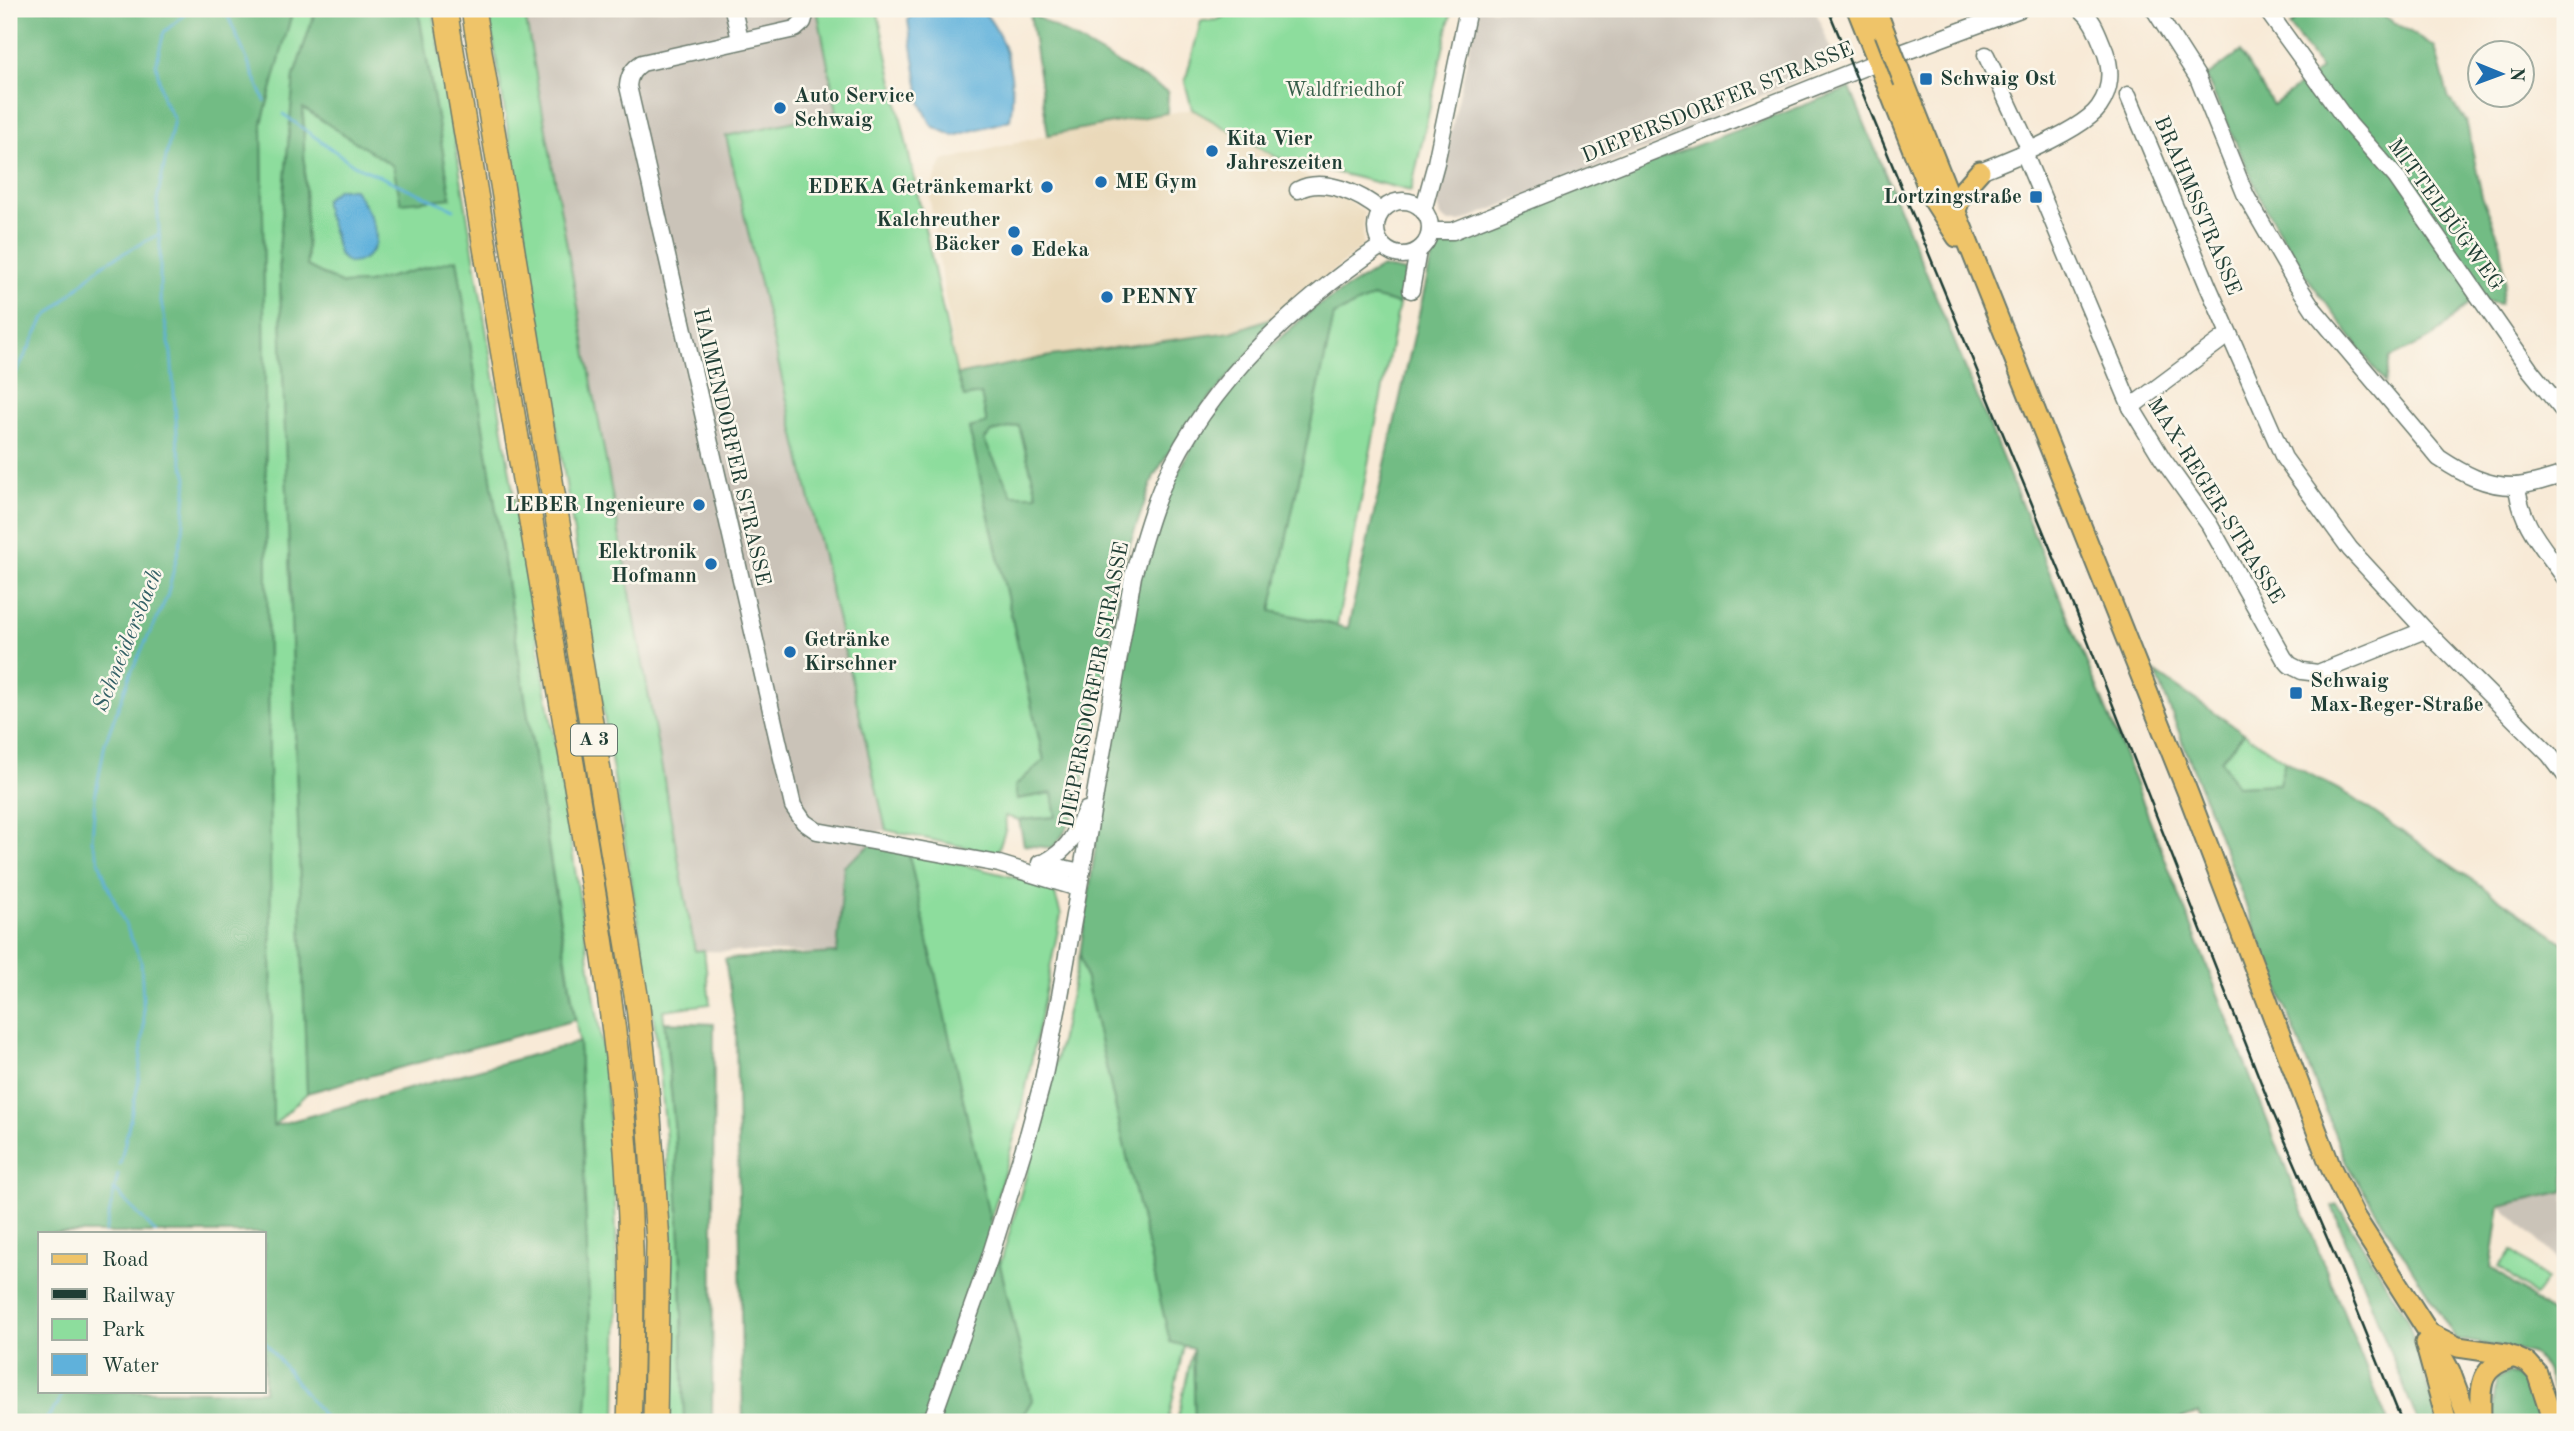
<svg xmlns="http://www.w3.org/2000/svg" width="2574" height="1431" font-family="'Old Standard TT',serif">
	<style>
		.built { fill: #ead9ba }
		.industrial { fill: #cac3b8 }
		.green { fill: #8ddd9d; stroke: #568d68; stroke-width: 2 }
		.forest { fill: #72bc84; stroke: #487c5c; stroke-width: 2; fill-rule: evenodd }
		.water { fill: #5fb1db; stroke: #3f7788; stroke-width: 2 }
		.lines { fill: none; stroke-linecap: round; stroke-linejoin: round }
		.stream { stroke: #5fb1db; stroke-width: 2.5 }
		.minor-casing { stroke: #6b7a6d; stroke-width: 19 }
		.major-casing { stroke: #6b7a6d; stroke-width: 23 }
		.highway-casing { stroke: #6b7a6d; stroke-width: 26 }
		.minor { stroke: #fff; stroke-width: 16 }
		.major { stroke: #efc469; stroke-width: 19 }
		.highway { stroke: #efc469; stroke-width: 23 }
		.rail { stroke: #1f3d34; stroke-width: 2.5 }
		.major-bridge-casing { stroke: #6b7a6d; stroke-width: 23; stroke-linecap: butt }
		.major-bridge { stroke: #efc469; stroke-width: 19 }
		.poi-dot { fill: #1f6fb2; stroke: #fbf7ec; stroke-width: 2.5 }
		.labels { text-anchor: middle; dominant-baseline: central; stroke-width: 5; stroke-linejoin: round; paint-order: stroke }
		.shield { fill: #fbf7ec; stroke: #61756b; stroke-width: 2 }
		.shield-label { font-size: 19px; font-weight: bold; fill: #1f3d34 }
		.poi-label { font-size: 21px; font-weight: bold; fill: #1f3d34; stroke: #fbf7ec; text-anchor: start }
		.park-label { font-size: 21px; fill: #355d49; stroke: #fbf7ec }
		.street-label { font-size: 21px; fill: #1f3d34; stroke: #fbf7ec }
		.water-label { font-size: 23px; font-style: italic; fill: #326066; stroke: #fbf7ec }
	</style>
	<rect width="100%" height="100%" fill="#fbf7ec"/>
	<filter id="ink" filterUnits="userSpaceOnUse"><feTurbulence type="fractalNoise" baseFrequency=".0143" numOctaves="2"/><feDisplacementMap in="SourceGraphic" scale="14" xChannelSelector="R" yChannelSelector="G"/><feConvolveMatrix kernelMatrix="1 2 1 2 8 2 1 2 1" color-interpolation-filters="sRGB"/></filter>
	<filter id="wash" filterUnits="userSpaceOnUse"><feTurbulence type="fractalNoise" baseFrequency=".00686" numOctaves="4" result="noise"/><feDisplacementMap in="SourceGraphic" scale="28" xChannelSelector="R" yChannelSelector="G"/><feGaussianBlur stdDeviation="1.57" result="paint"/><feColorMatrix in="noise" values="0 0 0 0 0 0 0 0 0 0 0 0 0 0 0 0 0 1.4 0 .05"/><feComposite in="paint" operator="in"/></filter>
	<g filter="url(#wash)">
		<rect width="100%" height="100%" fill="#f8ead7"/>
		<!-- built -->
		<path class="built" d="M1192 109 1364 211 1363 246 1283 314 1231 332 1051 356 957 375 929 194 942 161 1048 135Z"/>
		<!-- industrial -->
		<g class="industrial">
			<path d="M524 9H817L838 112 727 136 886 830 878 832 872 844 844 866 837 953 695 951Z"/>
			<path d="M1478 9H1815L1837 65 1718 113 1703 126 1460 222H1449L1441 217 1438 209 1439 186Z"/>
			<path d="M2565 1191V1266L2500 1206Z"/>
		</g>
		<!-- green -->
		<g class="green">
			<path d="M293 9H316L294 76 279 251 307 1093 273 1126 262 123Z"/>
			<path d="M418 9H433L565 804 604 1059 614 1175 618 1286 616 1422H586L591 1356 579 1042 457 260 368 283 342 284 307 266 303 108 393 166 451 198Z"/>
			<path d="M488 9H524L695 951 704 950 710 1004 663 1010 675 1133 681 1263 684 1422H669C676 1288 671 1154 654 1021Z"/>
			<path d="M817 9H877L957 375 981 393 987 424 969 428 1044 761 1015 786 1017 799 1052 793 1056 817 1019 820 1005 816 1006 828 997 854 886 830 726 136 837 112Z"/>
			<path d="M1238 9H1452L1411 191 1278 158 1192 109 1185 82 1201 21 1217 20Z"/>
			<path d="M1372 297 1399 304 1337 625 1271 611 1334 315Z"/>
			<path d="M1019 426 1037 495 1012 496 984 440 992 432Z"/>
			<path d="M2244 733 2285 761 2279 784 2236 786 2221 761Z"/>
			<path d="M908 851 1053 887 1061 915 1020 1117 990 1222Z"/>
			<path d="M1080 954 1170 1341 1184 1345 1168 1422H1019L1032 1400 1000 1265 1044 1114Z"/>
			<path d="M2512 1251 2547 1280 2535 1296 2499 1267Z"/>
			<path d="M1193 1348 1195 1422H1177Z"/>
		</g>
		<!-- forest -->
		<g class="forest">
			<path d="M9 9H293L262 123 273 1126 579 1042 591 1356 586 1422H9ZM40 1233H264V1391H40Z"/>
			<path d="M316 9H418L451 198 401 203 393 166 303 108 307 266 342 284 368 283 457 259 575 1020 307 1093 279 251 294 76Z"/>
			<path d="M2304 9H2372L2435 47 2449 99 2466 120 2482 196 2501 243 2505 281 2500 304 2473 299 2433 337 2390 358 2385 383 2301 269 2263 203 2206 77 2240 52 2273 105 2321 69 2290 26Z"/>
			<path d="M1030 13 1168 92 1167 113 1048 135Z"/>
			<path d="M1850 88 2121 746 2312 1235 2388 1422H2202L2198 1413 2169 1422H1195L1193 1348 1170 1342 1080 954 1113 724 1140 570 1165 497 1213 408 1272 345 1314 308 1382 267 1406 272 1399 304 1372 297 1334 315 1271 611 1348 628 1435 243Z"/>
			<path d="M1283 314 1185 427 1154 476 1126 555 1082 789C1074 811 1069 832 1052 848L1024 845 1019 820 1056 817 1052 793 1017 799 1015 786 1044 760 969 428 987 423 981 394 964 397 957 375 1051 356 1231 332ZM1019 426 1037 494V495H1012L984 440 992 432Z"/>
			<path d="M2156 673 2244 733 2221 760 2236 786 2279 784 2285 761 2349 795 2565 944V1191L2500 1206 2491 1267 2561 1321 2565 1336V1411C2550 1393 2552 1365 2530 1353L2456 1339 2346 1163Z"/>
			<path d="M872 844 908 851 1000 1265 1032 1400 1019 1422H743L736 1030 725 959 837 953 844 866Z"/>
			<path d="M665 1022 714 1024 712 1422H684L681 1263 675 1133Z"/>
			<path d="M2337 1204 2407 1318 2438 1422H2418L2332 1206Z"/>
			<path d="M2508 1373 2531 1382 2542 1422H2492L2496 1379Z"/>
		</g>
		<!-- water -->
		<g class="water">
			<path d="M915 9H981C1008 38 1017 82 1010 120L954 136 932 126 921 104 908 20Z"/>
			<path d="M338 189H354C364 203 376 223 376 239 376 254 353 272 341 257 336 251 336 238 333 231 329 219 324 211 325 199Z"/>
		</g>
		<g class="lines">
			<!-- stream -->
			<g class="stream">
				<path d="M225 9 265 101"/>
				<path d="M283 114 354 165 454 209"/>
				<path d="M9 386 44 319 102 265 159 234"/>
				<path d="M120 1164 138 1085 144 1025 141 960 106 881 92 840 95 797 105 743 132 670 167 597 183 531 187 478 178 446 171 353 160 295V245L157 200 174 119 163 100 156 64 164 32 184 15 188 9"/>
				<path d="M114 1189 156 1233"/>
				<path d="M105 1233 118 1174"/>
				<path d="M264 1341 328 1422"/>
				<path d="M44 1422 58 1404 62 1391"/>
			</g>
		</g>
	</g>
	<g filter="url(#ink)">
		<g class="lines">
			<defs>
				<g id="minor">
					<path d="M733 9 740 40"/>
					<path d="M807 9 803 22 795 29 642 63C633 69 629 75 628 86L793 806 804 822 817 831 999 864 1078 888"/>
					<path d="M2154 9 2198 78 2246 196 2295 281 2314 310 2439 458C2463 474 2487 487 2516 486 2532 485 2550 478 2565 474"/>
					<path d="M2266 9 2349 124 2396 177 2530 370 2565 413"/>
					<path d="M1986 55 2030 150"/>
					<path d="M2128 95 2208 286 2284 458 2350 549 2425 630"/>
					<path d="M2024 153 2131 407 2162 458 2209 524 2284 658 2290 665 2302 671 2318 673 2425 630 2549 754 2565 775"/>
					<path d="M1980 171C2008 160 2083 130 2099 107 2111 90 2112 70 2105 51 2098 35 2094 20 2081 9"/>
					<path d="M1298 190C1323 176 1361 194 1381 211"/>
					<circle cx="1403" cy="228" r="27"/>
					<path d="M1423 211 1436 163 1468 9"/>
					<path d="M1430 231H1453L1877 62 2020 9"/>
					<path d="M1411 290 1418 251"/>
					<path d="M2131 407 2229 334"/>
					<path d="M2517 486C2521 526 2543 546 2565 578"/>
					<path d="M1045 862C1070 849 1074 835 1086 810"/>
					<path d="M1040 863 1081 872"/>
					<path d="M931 1422 989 1260 1028 1135 1043 1080 1060 996 1133 576C1144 538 1154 500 1172 465 1218 374 1299 302 1381 246"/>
				</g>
				<g id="major">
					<path d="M1857 9 1932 198 1957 237"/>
					<path d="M1876 9 1885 33"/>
					<path d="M1904 82 2189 796 2331 1168 2355 1217 2429 1333 2450 1371 2469 1422"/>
					<path d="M1956 210 1964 189 1980 171"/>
					<path d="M2429 1333 2458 1347 2506 1354 2528 1363 2537 1373 2553 1422"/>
					<path d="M2425 1343 2447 1422"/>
					<path d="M2481 1422C2481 1388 2476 1367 2515 1357"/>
				</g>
				<g id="highway">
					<path d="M445 9C481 236 521 462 559 688 586 846 616 1004 627 1164 633 1250 633 1336 629 1422"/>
					<path d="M473 9 638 1007 647 1088 658 1241 655 1422"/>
				</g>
			</defs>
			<!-- minor casing -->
			<use href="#minor" class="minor-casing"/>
			<!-- major casing -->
			<use href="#major" class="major-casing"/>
			<!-- highway casing -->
			<use href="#highway" class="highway-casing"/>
			<!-- minor -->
			<use href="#minor" class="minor"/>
			<!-- major -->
			<use href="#major" class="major"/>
			<!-- highway -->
			<use href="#highway" class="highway"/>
			<!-- rail -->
			<path class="rail" d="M1828 9 2074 606 2271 1108 2343 1275 2402 1422"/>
			<defs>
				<path id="major-bridge" d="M1885 33 1904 82"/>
			</defs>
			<!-- major-bridge casing -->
			<use href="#major-bridge" class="major-bridge-casing"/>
			<!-- major-bridge -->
			<use href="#major-bridge" class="major-bridge"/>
		</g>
	</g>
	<!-- markers -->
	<g class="poi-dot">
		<rect x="1919" y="72" width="14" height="14" rx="3.5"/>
		<circle cx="780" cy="108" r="7"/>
		<circle cx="1212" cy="151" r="7"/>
		<circle cx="1101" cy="182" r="7"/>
		<circle cx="1047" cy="187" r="7"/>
		<rect x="2029" y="190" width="14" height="14" rx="3.5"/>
		<circle cx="1014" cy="232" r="7"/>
		<circle cx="1017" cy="250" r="7"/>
		<circle cx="1107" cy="297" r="7"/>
		<circle cx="699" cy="505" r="7"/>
		<circle cx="711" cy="564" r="7"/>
		<circle cx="790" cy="652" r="7"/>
		<rect x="2289" y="686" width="14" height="14" rx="3.5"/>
	</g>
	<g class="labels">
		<!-- shield labels -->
		<rect class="shield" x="571" y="724.5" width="46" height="31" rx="5"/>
		<g class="shield-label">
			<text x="594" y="740">A 3</text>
		</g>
		<!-- poi labels -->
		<g class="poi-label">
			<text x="1940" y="79">Schwaig Ost</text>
			<text x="794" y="96">Auto Service<tspan x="794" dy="24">Schwaig</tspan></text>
			<text x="1226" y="139">Kita Vier<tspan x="1226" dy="24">Jahreszeiten</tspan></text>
			<text x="1115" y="182">ME Gym</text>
			<text x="1033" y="187" text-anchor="end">EDEKA Getränkemarkt</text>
			<text x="2022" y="197" text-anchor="end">Lortzingstraße</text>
			<text x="1000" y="220" text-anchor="end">Kalchreuther<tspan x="1000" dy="24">Bäcker</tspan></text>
			<text x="1031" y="250">Edeka</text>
			<text x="1121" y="297">PENNY</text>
			<text x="685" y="505" text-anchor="end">LEBER Ingenieure</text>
			<text x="697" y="552" text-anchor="end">Elektronik<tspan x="697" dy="24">Hofmann</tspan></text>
			<text x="804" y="640">Getränke<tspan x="804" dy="24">Kirschner</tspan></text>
			<text x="2310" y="681">Schwaig<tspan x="2310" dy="24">Max-Reger-Straße</tspan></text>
		</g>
		<!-- park labels -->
		<g class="park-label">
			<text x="1344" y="90">Waldfriedhof</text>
		</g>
		<!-- street labels -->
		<g class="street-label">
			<text transform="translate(1718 103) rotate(-22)">DIEPERSDORFER STRASSE</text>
			<text transform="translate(2197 206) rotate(67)">BRAHMSSTRASSE</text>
			<text transform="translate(2445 215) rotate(54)">MITTELBÜGWEG</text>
			<text transform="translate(731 447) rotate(77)">HAIMENDORFER STRASSE</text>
			<text transform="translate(2215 501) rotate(58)">MAX-REGER-STRASSE</text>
			<text transform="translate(1095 685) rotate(-79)">DIEPERSDORFER STRASSE</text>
		</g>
		<!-- water labels -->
		<g class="water-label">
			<text transform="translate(128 640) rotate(-68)">Schneidersbach</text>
		</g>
	</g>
	<!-- margin -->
	<rect width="2574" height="1431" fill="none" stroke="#fbf7ec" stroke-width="35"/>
	<!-- legend -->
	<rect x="38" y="1232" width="228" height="161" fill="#fbf7ec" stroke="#a3ada2" stroke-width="2"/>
	<rect x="52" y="1254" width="35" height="10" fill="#efc469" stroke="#a3ada2" stroke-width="2"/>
	<text x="102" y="1266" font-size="21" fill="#1f3d34">Road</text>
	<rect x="52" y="1289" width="35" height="10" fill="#1f3d34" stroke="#a3ada2" stroke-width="2"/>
	<text x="102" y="1302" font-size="21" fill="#1f3d34">Railway</text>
	<rect x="52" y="1319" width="35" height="21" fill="#8ddd9d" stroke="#a3ada2" stroke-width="2"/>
	<text x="102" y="1336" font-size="21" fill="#1f3d34">Park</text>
	<rect x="52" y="1354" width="35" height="21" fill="#5fb1db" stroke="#a3ada2" stroke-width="2"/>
	<text x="102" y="1372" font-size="21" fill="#1f3d34">Water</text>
	<!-- north arrow -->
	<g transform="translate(2501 74) rotate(91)"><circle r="33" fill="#fbf7ec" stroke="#a3ada2" stroke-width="2"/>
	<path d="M0-5L12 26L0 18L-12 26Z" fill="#1f6fb2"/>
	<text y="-10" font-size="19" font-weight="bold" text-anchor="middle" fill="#1f3d34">N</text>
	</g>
</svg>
